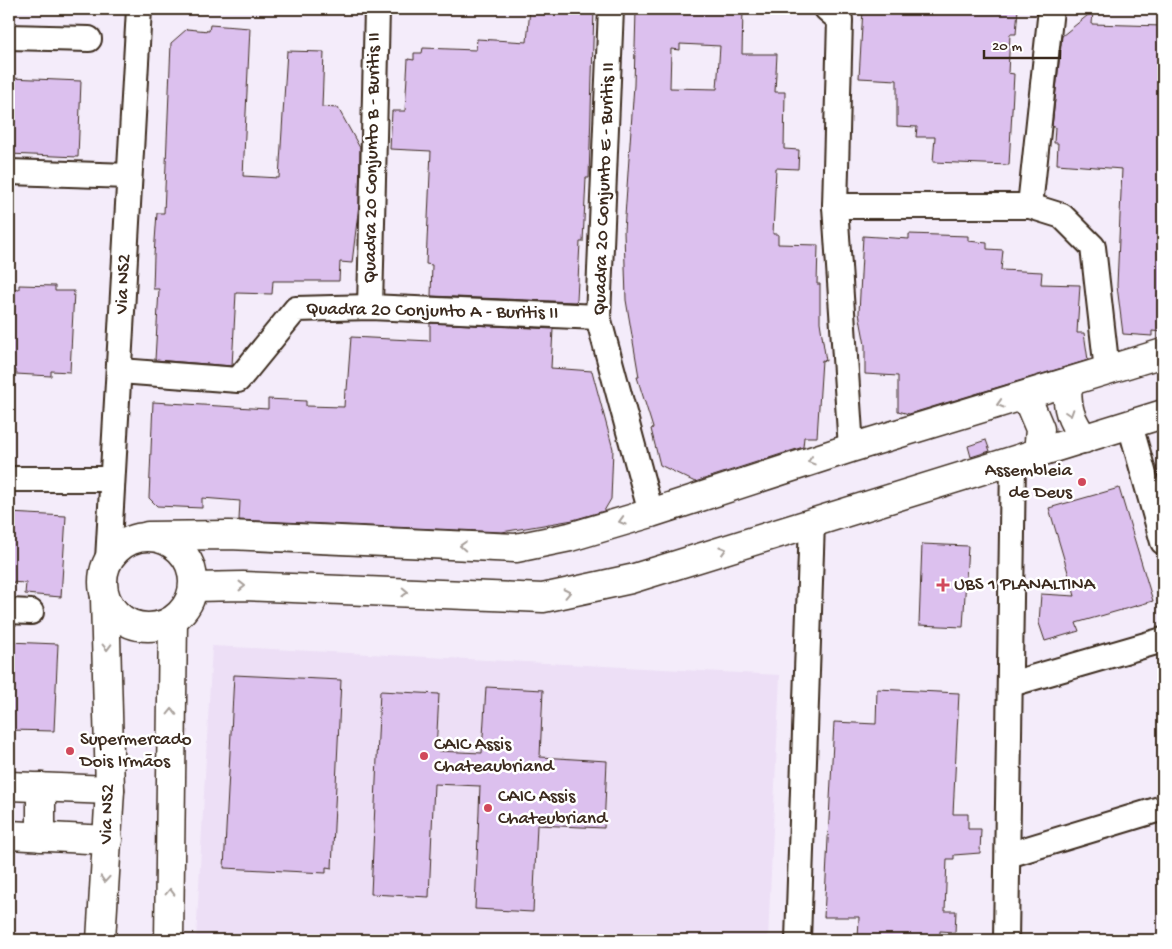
<svg xmlns="http://www.w3.org/2000/svg" width="1172" height="949" font-family="'Gochi Hand',sans-serif">
	<style>
		.built { fill: #eddff6 }
		.building { fill: #dcc0ee; stroke: #3b2a1e; fill-rule: evenodd }
		.lines { fill: none; stroke-linecap: round; stroke-linejoin: round }
		.minor-casing { stroke: #3b2a1e; stroke-width: 28 }
		.tertiary-casing { stroke: #3b2a1e; stroke-width: 31 }
		.minor { stroke: #fff; stroke-width: 24 }
		.tertiary { stroke: #fff; stroke-width: 28 }
		.oneway { stroke: #a79f9a }
		.poi-dot { fill: #d1495b; stroke: #fff; stroke-width: 2 }
		.labels { text-anchor: middle; dominant-baseline: central; stroke-width: 5; stroke-linejoin: round; paint-order: stroke }
		.street-label { font-size: 19px; fill: #3b2a1e; stroke: #fff }
		.poi-label { font-size: 19px; fill: #3b2a1e; stroke: #fff; text-anchor: start }
	</style>
	<rect width="100%" height="100%" fill="#f4ecfa"/>
	<filter id="ink" filterUnits="userSpaceOnUse"><feTurbulence type="fractalNoise" baseFrequency=".02" numOctaves="2"/><feDisplacementMap in="SourceGraphic" scale="10" xChannelSelector="R" yChannelSelector="G"/><feConvolveMatrix kernelMatrix="1 2 1 2 8 2 1 2 1" color-interpolation-filters="sRGB"/></filter>
	<g filter="url(#ink)">
		<!-- built -->
		<path class="built" d="M212 646 780 675 768 940H196Z"/>
		<!-- building -->
		<g class="building">
			<path d="M530 9H594L589 178H586L583 242H580L577 300 575 302 431 296 432 265 426 264 431 151 390 149 392 111H405L408 59 414 60V53H422L423 48 476 50 477 39 527 42Z"/>
			<path d="M743 9 742 54H777L775 92H785L784 149 799 150 798 169 776 168 773 234H778V244L818 245 817 284H820V322L826 361 822 360 817 437H804L803 447 695 482 660 465 651 429 653 428 637 377H639L626 300 624 231 634 85 636 10ZM680 44 720 46 717 89 670 88 671 49 680 50Z"/>
			<path d="M863 9H1018L1016 34H1010L1008 73 1014 74 1009 165 933 162 935 137H916L917 127 897 126V80L859 78Z"/>
			<path d="M1093 11 1092 24 1163 26V332L1152 331V336L1123 334 1117 286 1122 169 1057 164 1058 143H1054L1055 127H1052L1062 36Z"/>
			<path d="M210 25 250 28 243 176 279 178 287 51 324 52 322 107 338 108 360 148 359 204 352 263 340 262 339 281H273L272 294 236 293 232 366 155 360 159 289H153L154 255 157 213H164L171 43 187 29 209 31Z"/>
			<path d="M10 78 81 81 78 157 9 154Z"/>
			<path d="M909 234 968 236V241L987 243V249L1003 250 1001 270 1042 272 1041 284 1080 285 1077 333H1084L1088 360 909 414 898 411V376L865 374V345L859 313 863 236 909 239Z"/>
			<path d="M19 285 55 286V291H74L70 372 51 371V376L16 374V370L9 369V288L19 289Z"/>
			<path d="M430 323 553 329 551 368 592 371 613 449 611 499 604 511 573 520 502 532 239 520 240 501 202 498V508L157 506 149 498 153 402 268 409V399L306 401V406L344 407 345 390H347L351 337 430 341Z"/>
			<path d="M986 440 990 451 971 457 968 446Z"/>
			<path d="M1119 488 1153 601 1076 623 1079 631 1045 641 1039 623 1041 594 1075 596 1049 508Z"/>
			<path d="M9 513 66 516 61 597 25 594 26 583 9 582Z"/>
			<path d="M922 544 968 546 963 627 919 625Z"/>
			<path d="M9 642 58 644 54 731 9 730Z"/>
			<path d="M234 675 341 680 332 868 326 867V873L224 868Z"/>
			<path d="M486 687 543 690 540 757 607 761 604 828 537 825 533 912 475 909 480 786 434 784 429 897 371 894 380 691 439 694 436 751 482 753Z"/>
			<path d="M877 689 959 693 953 814H968V829H981L980 853 954 855V859H947L945 911H956L955 932 940 931V940H858L859 917H824L834 722 876 724Z"/>
		</g>
		<g class="lines">
			<defs>
				<g id="minor">
					<path d="M611 9 598 317 651 513"/>
					<path d="M827 9 840 20 835 206 851 448"/>
					<path d="M1051 9 1030 206 1062 216 1093 247 1107 371"/>
					<path d="M9 37 89 39"/>
					<path d="M9 172 129 176"/>
					<path d="M835 206H1030"/>
					<path d="M370 307 377 9"/>
					<path d="M120 371 238 380 296 309 370 307 598 317"/>
					<path d="M1130 425 1163 542"/>
					<path d="M9 479H111"/>
					<path d="M108 560 139 9"/>
					<path d="M9 611 31 612"/>
					<path d="M1011 684 1163 640"/>
					<path d="M1008 855 1163 808"/>
					<path d="M798 940 812 522"/>
					<path d="M1006 940 1013 462"/>
				</g>
				<g id="tertiary">
					<path d="M1067 384C1067 410 1070 418 1084 439"/>
					<path d="M1026 396 1040 429 1038 454"/>
					<path d="M148 536 229 535 516 548 570 537 651 513 851 448 1163 353"/>
					<circle cx="148" cy="582" r="45"/>
					<path d="M194 587 243 586 543 598 631 579 1163 414"/>
					<path d="M9 786 110 790"/>
					<path d="M41 787V837"/>
					<path d="M9 835 108 840"/>
					<path d="M101 940 110 790 105 598"/>
					<path d="M169 940 173 620"/>
				</g>
			</defs>
			<!-- minor casing -->
			<use href="#minor" class="minor-casing"/>
			<!-- tertiary casing -->
			<use href="#tertiary" class="tertiary-casing"/>
			<!-- minor -->
			<use href="#minor" class="minor"/>
			<!-- tertiary -->
			<use href="#tertiary" class="tertiary"/>
		</g>
		<!-- one-way arrows -->
		<defs><path id="oneway-chevron" d="M-2-3.5L2.5 0L-2 3.5" fill="none" stroke-width="1.6" stroke-linecap="round" stroke-linejoin="round" transform="scale(1.25)"/></defs>
		<g class="oneway">
			<use href="#oneway-chevron" transform="translate(1000 404) rotate(163)"/>
			<use href="#oneway-chevron" transform="translate(1070 413) rotate(72)"/>
			<use href="#oneway-chevron" transform="translate(811 461) rotate(162)"/>
			<use href="#oneway-chevron" transform="translate(622 521) rotate(164)"/>
			<use href="#oneway-chevron" transform="translate(463 546) rotate(-177)"/>
			<use href="#oneway-chevron" transform="translate(723 550) rotate(-17)"/>
			<use href="#oneway-chevron" transform="translate(242 586)"/>
			<use href="#oneway-chevron" transform="translate(405 592) rotate(2)"/>
			<use href="#oneway-chevron" transform="translate(567 593) rotate(-12)"/>
			<use href="#oneway-chevron" transform="translate(107 647) rotate(89)"/>
			<use href="#oneway-chevron" transform="translate(172 712) rotate(-89)"/>
			<use href="#oneway-chevron" transform="translate(105 879) rotate(94)"/>
			<use href="#oneway-chevron" transform="translate(170 892) rotate(-89)"/>
		</g>
	</g>
	<!-- markers -->
	<g class="poi-dot">
		<circle cx="1082" cy="482" r="5"/>
		<path d="M940.5 577.5h5v5h5v5h-5v5h-5v-5h-5v-5h5z"/>
		<circle cx="70" cy="751" r="5"/>
		<circle cx="424" cy="756" r="5"/>
		<circle cx="488" cy="808" r="5"/>
	</g>
	<g class="labels">
		<!-- street labels -->
		<g class="street-label">
			<text transform="translate(373 158) rotate(-89)">Quadra 20 Conjunto B - Buritis II</text>
			<text transform="translate(605 189) rotate(-88)">Quadra 20 Conjunto E - Buritis II</text>
			<text transform="translate(124 284) rotate(-87)">Via NS2</text>
			<text transform="translate(432 312) rotate(1)">Quadra 20 Conjunto A - Buritis II</text>
			<text transform="translate(108 814) rotate(-88)">Via NS2</text>
		</g>
		<!-- poi labels -->
		<g class="poi-label">
			<text x="1072" y="471" text-anchor="end">Assembleia<tspan x="1072" dy="22">de Deus</tspan></text>
			<text x="954" y="585">UBS 1 PLANALTINA</text>
			<text x="80" y="740">Supermercado<tspan x="80" dy="22">Dois Irmãos</tspan></text>
			<text x="434" y="745">CAIC Assis<tspan x="434" dy="22">Chateaubriand</tspan></text>
			<text x="498" y="797">CAIC Assis<tspan x="498" dy="22">Chateubriand</tspan></text>
		</g>
	</g>
	<!-- margin -->
	<rect width="1172" height="949" fill="none" stroke="#fff" stroke-width="30"/>
	<rect x="15" y="15" width="1142" height="919" fill="none" stroke="#3b2a1e" stroke-width="2" filter="url(#ink)"/>
	<!-- scale -->
	<path d="M984 50v8h76v-8" fill="none" stroke="#3b2a1e" stroke-width="2.5"/>
	<text x="992" y="50" font-size="15" fill="#3b2a1e" stroke="#ffffff" stroke-width="4" paint-order="stroke">20 m</text>
</svg>
